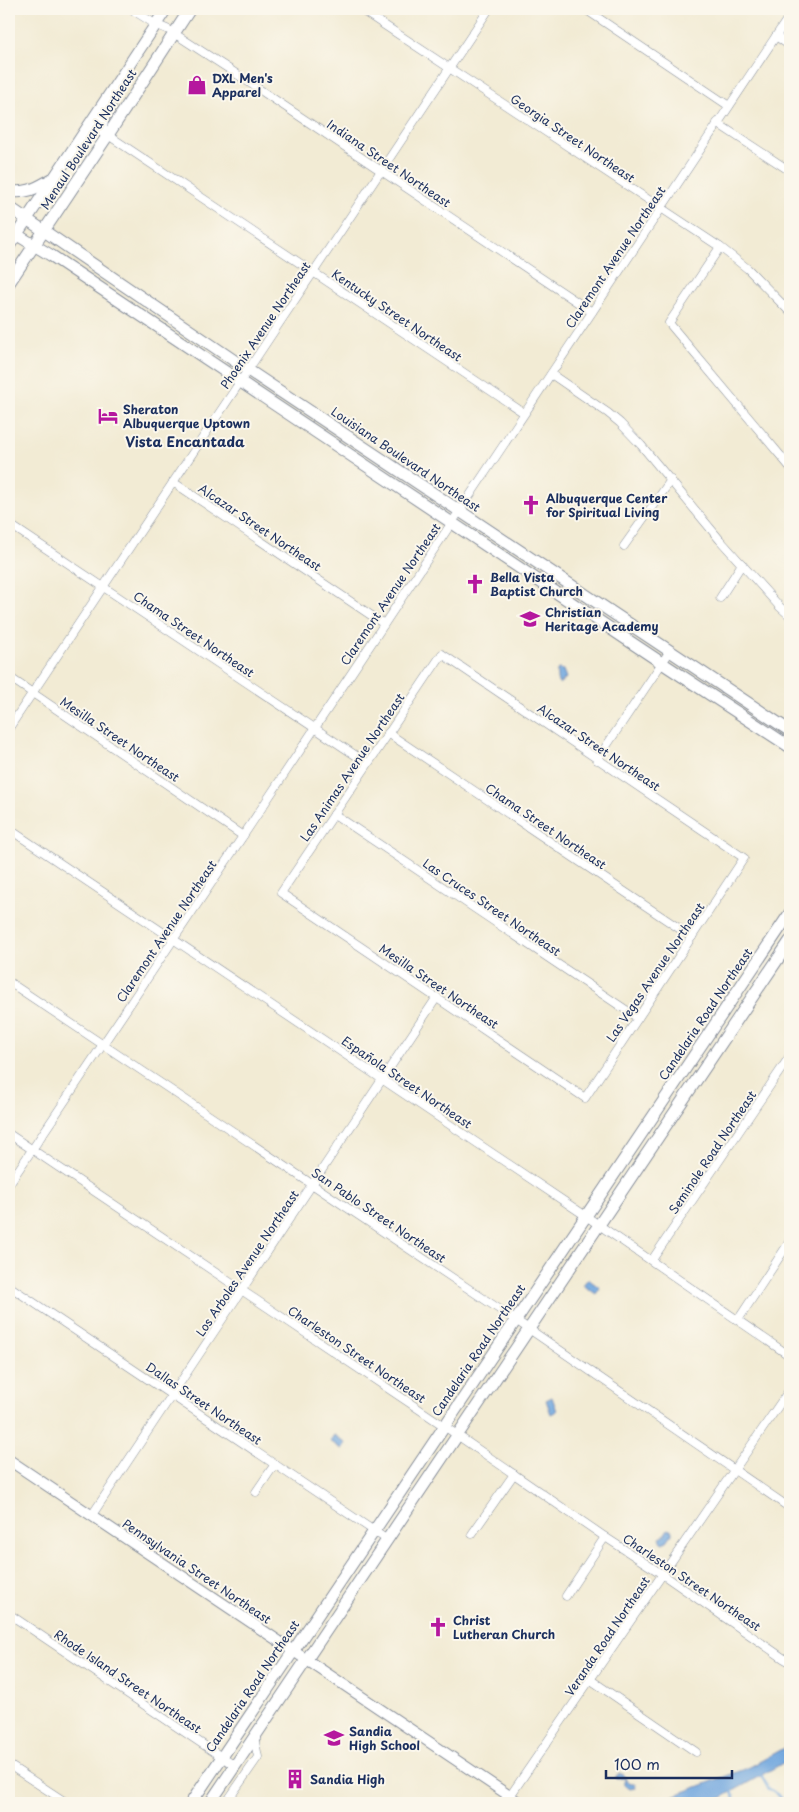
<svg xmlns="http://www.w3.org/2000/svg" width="799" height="1812" font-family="'Playpen Sans',sans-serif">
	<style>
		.water { fill: #70a6de; stroke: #466a9e }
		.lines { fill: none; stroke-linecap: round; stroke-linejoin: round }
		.stream { stroke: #70a6de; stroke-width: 2.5 }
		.minor-casing { stroke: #868d99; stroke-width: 9 }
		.tertiary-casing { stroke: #868d99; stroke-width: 12 }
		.secondary-casing { stroke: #868d99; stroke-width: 13 }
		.minor { stroke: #fff; stroke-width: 8 }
		.tertiary { stroke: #fff; stroke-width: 10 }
		.secondary { stroke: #fff; stroke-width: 11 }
		.labels { text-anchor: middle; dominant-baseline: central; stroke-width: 4; stroke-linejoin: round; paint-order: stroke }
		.poi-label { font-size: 12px; font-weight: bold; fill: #1b2f5e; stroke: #fbf7ec; text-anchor: start }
		.street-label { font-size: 12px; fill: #1b2f5e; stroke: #fbf7ec }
		.neighbourhood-label { font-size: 14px; font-weight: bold; fill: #1b2f5e; stroke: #fbf7ec }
	</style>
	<rect width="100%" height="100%" fill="#fbf7ec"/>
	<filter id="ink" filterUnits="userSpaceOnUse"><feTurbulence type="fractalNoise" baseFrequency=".02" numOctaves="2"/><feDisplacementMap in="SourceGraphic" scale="10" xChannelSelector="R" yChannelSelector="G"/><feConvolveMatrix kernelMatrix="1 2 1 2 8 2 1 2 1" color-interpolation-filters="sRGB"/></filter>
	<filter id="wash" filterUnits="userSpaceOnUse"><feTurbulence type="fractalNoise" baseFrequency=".0096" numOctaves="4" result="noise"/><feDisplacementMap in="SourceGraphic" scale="20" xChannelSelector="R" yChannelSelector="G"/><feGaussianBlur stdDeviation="1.12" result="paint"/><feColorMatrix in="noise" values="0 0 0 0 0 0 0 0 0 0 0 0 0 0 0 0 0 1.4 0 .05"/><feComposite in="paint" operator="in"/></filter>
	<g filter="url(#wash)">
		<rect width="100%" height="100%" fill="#f2ebd4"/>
		<!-- water -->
		<g class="water">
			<path d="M558 669 563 670 566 678 561 683H558C557 680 556 672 558 669Z"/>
			<path d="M588 1279 600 1288 596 1294 583 1285Z"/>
			<path d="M552 1397 557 1411 551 1414 546 1400Z"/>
			<path d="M334 1435 346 1443 342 1449 330 1441Z"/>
			<path d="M668 1529 672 1531V1534L667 1541 662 1543 660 1537 664 1535Z"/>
			<path d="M790 1745V1759L712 1803H654L748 1768Z"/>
			<path d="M619 1774H622L629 1782 635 1784V1788L630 1789 625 1785V1778L616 1779 615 1777Z"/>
		</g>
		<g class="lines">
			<!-- stream -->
			<g class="stream">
				<path d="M760 1773 768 1788 787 1802"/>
				<path d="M732 1790 735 1803"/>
			</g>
		</g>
	</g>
	<g filter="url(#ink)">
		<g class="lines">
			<defs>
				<g id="minor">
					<path d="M131 9 155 24 169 30 232 71 592 312"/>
					<path d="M360 9 720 247 748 269 790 312"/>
					<path d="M585 9 729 106"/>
					<path d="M776 36 790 46"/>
					<path d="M717 123 790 171"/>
					<path d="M108 135 524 413"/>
					<path d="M720 247 669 323 790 467"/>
					<path d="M551 374 608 413 620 423 641 445 720 540 780 607 790 616"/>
					<path d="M173 482 384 624"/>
					<path d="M9 524 367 763"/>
					<path d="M624 546 671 480"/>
					<path d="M720 598 742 564"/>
					<path d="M442 654 744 858 585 1098 281 893Z"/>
					<path d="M9 677 243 836"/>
					<path d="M9 728 489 9"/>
					<path d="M388 733 692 937"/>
					<path d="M597 760 670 651"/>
					<path d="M334 814 638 1018"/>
					<path d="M9 829 580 1212 790 1356"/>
					<path d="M9 982 529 1329 790 1508"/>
					<path d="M9 1134 444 1426 605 1537 662 1574 783 1658 790 1662"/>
					<path d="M9 1184 243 836 790 15"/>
					<path d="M652 1260 790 1056"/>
					<path d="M9 1286 386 1539"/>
					<path d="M738 1320 790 1241"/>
					<path d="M256 1492 275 1464"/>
					<path d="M92 1515 437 997"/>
					<path d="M472 1534 514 1474"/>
					<path d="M566 1596 605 1537"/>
					<path d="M9 1614 235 1766"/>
					<path d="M591 1680 696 1752"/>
					<path d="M9 1765 67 1803"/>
					<path d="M510 1796 790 1389"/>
					<path d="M226 1803 258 1757 254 1737"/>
				</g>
				<path id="tertiary" d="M9 1460 520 1803"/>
				<g id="secondary">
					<path d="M108 135 102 131C100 121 105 115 110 107"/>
					<path d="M9 191C28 194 36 188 52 179"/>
					<path d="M9 207 248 370 790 731"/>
					<path d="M9 230 52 256 662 663 790 747"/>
					<path d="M9 246 166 9"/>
					<path d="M9 283 108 135 190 9"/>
					<path d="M191 1803 790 913"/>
					<path d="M210 1803 790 941"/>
				</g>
			</defs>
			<!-- minor casing -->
			<use href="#minor" class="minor-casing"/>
			<!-- tertiary casing -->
			<use href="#tertiary" class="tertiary-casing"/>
			<!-- secondary casing -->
			<use href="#secondary" class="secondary-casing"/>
			<!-- minor -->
			<use href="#minor" class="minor"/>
			<!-- tertiary -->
			<use href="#tertiary" class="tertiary"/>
			<!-- secondary -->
			<use href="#secondary" class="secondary"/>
		</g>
	</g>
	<!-- icons -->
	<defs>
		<symbol id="shop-bare" viewBox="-9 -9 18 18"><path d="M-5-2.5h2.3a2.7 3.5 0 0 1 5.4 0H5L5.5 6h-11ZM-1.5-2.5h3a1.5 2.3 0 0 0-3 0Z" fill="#b5179e" stroke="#fbf7ec" stroke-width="2.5" paint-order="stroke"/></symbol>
		<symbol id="hotel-bare" viewBox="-9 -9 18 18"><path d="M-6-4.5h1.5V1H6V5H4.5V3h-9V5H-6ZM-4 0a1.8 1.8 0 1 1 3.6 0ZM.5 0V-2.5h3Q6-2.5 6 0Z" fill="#b5179e" stroke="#fbf7ec" stroke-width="2.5" paint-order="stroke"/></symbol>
		<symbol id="church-bare" viewBox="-9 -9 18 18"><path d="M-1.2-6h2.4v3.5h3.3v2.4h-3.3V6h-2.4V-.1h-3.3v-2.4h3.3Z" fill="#b5179e" stroke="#fbf7ec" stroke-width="2.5" paint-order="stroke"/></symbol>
		<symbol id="school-bare" viewBox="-9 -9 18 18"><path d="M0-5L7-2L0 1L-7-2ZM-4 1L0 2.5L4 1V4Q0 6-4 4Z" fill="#b5179e" stroke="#fbf7ec" stroke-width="2.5" paint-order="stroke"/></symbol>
		<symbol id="building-bare" viewBox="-9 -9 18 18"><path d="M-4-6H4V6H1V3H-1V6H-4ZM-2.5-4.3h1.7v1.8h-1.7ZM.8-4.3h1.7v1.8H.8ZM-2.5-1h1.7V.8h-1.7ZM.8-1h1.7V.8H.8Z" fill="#b5179e" stroke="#fbf7ec" stroke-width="2.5" paint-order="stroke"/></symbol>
	</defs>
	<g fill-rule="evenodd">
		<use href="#shop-bare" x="183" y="71" width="28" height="28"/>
		<use href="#hotel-bare" x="94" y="402" width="28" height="28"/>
		<use href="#church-bare" x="517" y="491" width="28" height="28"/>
		<use href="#church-bare" x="461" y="570" width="28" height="28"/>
		<use href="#school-bare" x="516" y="605" width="28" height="28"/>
		<use href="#church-bare" x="424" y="1613" width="28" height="28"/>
		<use href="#school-bare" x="320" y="1724" width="28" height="28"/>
		<use href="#building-bare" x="281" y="1765" width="28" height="28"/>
	</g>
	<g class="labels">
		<!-- poi labels -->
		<g class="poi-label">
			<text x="212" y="78">DXL Men's<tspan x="212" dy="14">Apparel</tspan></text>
			<text x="123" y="409">Sheraton<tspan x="123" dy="14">Albuquerque Uptown</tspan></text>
			<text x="546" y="498">Albuquerque Center<tspan x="546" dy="14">for Spiritual Living</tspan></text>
			<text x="490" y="577">Bella Vista<tspan x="490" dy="14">Baptist Church</tspan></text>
			<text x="545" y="612">Christian<tspan x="545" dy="14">Heritage Academy</tspan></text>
			<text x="453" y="1620">Christ<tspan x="453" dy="14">Lutheran Church</tspan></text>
			<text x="349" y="1731">Sandia<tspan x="349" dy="14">High School</tspan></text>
			<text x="310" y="1779">Sandia High</text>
		</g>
		<!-- street labels -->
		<g class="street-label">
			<text transform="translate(573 138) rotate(34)">Georgia Street Northeast</text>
			<text transform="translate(88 139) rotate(-57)">Menaul Boulevard Northeast</text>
			<text transform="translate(389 163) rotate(34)">Indiana Street Northeast</text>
			<text transform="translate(615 257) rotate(-56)">Claremont Avenue Northeast</text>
			<text transform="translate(397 315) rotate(34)">Kentucky Street Northeast</text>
			<text transform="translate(265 325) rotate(-56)">Phoenix Avenue Northeast</text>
			<text transform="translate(406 459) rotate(34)">Louisiana Boulevard Northeast</text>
			<text transform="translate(260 527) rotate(34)">Alcazar Street Northeast</text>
			<text transform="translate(390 594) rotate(-56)">Claremont Avenue Northeast</text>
			<text transform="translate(194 634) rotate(34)">Chama Street Northeast</text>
			<text transform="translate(120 739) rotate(34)">Mesilla Street Northeast</text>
			<text transform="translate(599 747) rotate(34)">Alcazar Street Northeast</text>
			<text transform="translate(352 767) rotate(-56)">Las Animas Avenue Northeast</text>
			<text transform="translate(546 826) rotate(34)">Chama Street Northeast</text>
			<text transform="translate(492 907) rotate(34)">Las Cruces Street Northeast</text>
			<text transform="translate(166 931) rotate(-56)">Claremont Avenue Northeast</text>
			<text transform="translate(655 972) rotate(-56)">Las Vegas Avenue Northeast</text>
			<text transform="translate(439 986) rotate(34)">Mesilla Street Northeast</text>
			<text transform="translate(705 1014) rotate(-56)">Candelaria Road Northeast</text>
			<text transform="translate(407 1082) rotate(34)">Española Street Northeast</text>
			<text transform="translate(712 1152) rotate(-56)">Seminole Road Northeast</text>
			<text transform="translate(379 1215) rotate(34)">San Pablo Street Northeast</text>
			<text transform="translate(247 1263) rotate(-56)">Los Arboles Avenue Northeast</text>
			<text transform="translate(478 1350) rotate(-56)">Candelaria Road Northeast</text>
			<text transform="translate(357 1354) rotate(34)">Charleston Street Northeast</text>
			<text transform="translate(204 1403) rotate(34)">Dallas Street Northeast</text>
			<text transform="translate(197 1571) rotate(34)">Pennsylvania Street Northeast</text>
			<text transform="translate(692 1582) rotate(34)">Charleston Street Northeast</text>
			<text transform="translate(607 1636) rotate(-56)">Veranda Road Northeast</text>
			<text transform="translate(128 1681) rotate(34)">Rhode Island Street Northeast</text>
			<text transform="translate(252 1686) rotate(-56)">Candelaria Road Northeast</text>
		</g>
		<!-- neighbourhood labels -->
		<g class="neighbourhood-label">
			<text x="185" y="441">Vista Encantada</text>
		</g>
	</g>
	<!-- margin -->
	<rect width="799" height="1812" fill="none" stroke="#fbf7ec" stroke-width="30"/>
	<!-- scale -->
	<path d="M606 1770v8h126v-8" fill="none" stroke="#1b2f5e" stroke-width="2.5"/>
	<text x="614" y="1770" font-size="15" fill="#1b2f5e" stroke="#fbf7ec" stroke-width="4" paint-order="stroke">100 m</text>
</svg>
